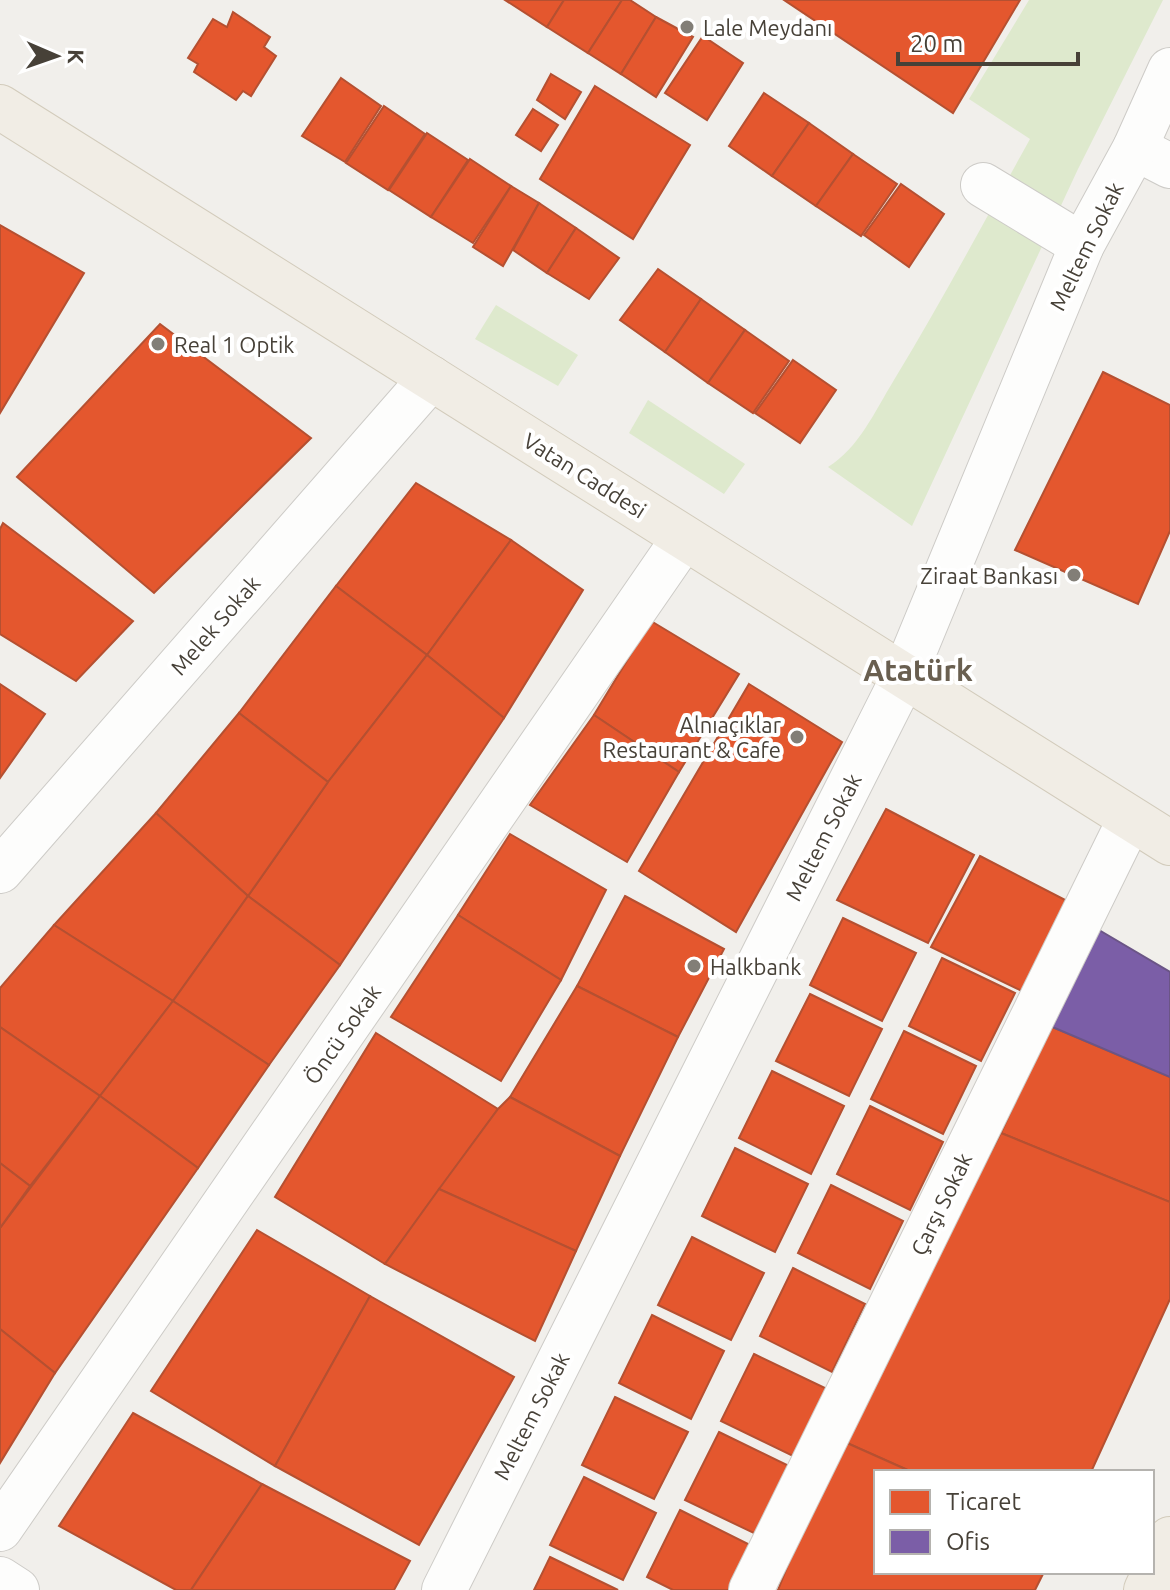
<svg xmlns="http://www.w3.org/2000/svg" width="1170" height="1590" font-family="Ubuntu,sans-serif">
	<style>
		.green { fill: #dee9cd }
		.shops { fill: #e4572e; stroke: #b55031; stroke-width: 2 }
		.offices { fill: #7b5ea7; stroke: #6b5586; stroke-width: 2 }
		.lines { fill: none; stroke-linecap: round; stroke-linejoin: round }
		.minor-casing { stroke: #cdcbc7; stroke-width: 46 }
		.major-casing { stroke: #d2cbbb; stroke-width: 46 }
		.minor { stroke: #fdfdfc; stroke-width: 44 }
		.major { stroke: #f1ede5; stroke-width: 44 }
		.poi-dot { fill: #827e77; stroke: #fff; stroke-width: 3 }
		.labels { text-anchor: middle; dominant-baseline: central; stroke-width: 8; stroke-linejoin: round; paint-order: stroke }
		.poi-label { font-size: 22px; fill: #474138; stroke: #fff; text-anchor: start }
		.street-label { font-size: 22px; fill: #474138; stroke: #fff }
		.district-label { font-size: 30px; font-weight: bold; fill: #695f50; stroke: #fff }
	</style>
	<rect width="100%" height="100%" fill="#f1efeb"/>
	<!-- green -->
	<g class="green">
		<path d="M1029 0H1163L1078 169 912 526 828 467C859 448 875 411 894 380 942 301 985 220 1030 139L969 99Z"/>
		<path d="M496 305 578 355 558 386 475 339Z"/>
		<path d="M648 400 745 464 724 494 629 433Z"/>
	</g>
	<!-- shops -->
	<g class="shops">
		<path d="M505 0H564L547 27Z"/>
		<path d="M564 0H622L588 53 547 27Z"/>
		<path d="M622 0H630L656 17 621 74 588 53Z"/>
		<path d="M784 0H1020L953 113Z"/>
		<path d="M233 12 270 37 264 47 276 56 251 96 243 91 236 100 194 72 198 64 188 58 213 19 227 27Z"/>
		<path d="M656 17 693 37 656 97 621 74Z"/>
		<path d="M703 36 743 63 707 120 665 93Z"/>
		<path d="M551 74 581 92 565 119 537 100Z"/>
		<path d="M341 78 381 106 345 162 302 136Z"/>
		<path d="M595 86 690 145 633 239 540 179Z"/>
		<path d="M764 93 809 123 772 176 729 146Z"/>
		<path d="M384 106 425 134 388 190 346 163Z"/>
		<path d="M533 109 558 125 541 151 516 135Z"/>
		<path d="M809 123 853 154 816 206 772 176Z"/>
		<path d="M427 133 468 160 431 217 389 190Z"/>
		<path d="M853 154 897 184 861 236 816 206Z"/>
		<path d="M470 159 511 186 473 243 431 217Z"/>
		<path d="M901 184 944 214 909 267 864 235Z"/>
		<path d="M511 186 539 203 503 266 473 247Z"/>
		<path d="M539 203 576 228 547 273 513 250Z"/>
		<path d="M0 225 84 273 0 413Z"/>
		<path d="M576 228 619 258 589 299 547 273Z"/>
		<path d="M658 269 701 299 665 352 620 320Z"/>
		<path d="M701 299 745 330 708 383 665 352Z"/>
		<path d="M160 324 311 438 154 593 17 477Z"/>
		<path d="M745 330 789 361 753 413 708 383Z"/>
		<path d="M793 360 836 390 800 443 755 413Z"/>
		<path d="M1103 372 1170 405V531L1138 604 1015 550Z"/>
		<path d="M416 483 511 540 427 655 336 586Z"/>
		<path d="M3 523 133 621 76 681 0 634V529Z"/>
		<path d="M511 540 583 590 504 718 427 655Z"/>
		<path d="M336 586 427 655 328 782 239 713Z"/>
		<path d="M651 621 739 674 679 772 594 715Z"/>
		<path d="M427 655 504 718 340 965 248 896 328 782Z"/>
		<path d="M0 684 45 714 0 778Z"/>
		<path d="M749 684 842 742 736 932 639 871Z"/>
		<path d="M239 713 328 782 248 896 156 813Z"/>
		<path d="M594 715 679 772 627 862 530 805Z"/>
		<path d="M886 809 974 855 928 943 837 900Z"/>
		<path d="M156 813 248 896 173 1001 54 925Z"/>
		<path d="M510 834 606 890 561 980 458 915Z"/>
		<path d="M980 856 1069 902 1022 991 931 947Z"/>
		<path d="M248 896 340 965 269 1065 173 1001Z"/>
		<path d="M625 896 724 949 678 1037 577 986Z"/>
		<path d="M458 915 561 980 501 1081 391 1017Z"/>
		<path d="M843 918 916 953 882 1021 810 985Z"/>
		<path d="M54 925 173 1001 100 1096 0 1027V988Z"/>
		<path d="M942 958 1015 993 981 1061 909 1026Z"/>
		<path d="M577 986 678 1037 620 1156 510 1097Z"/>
		<path d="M810 994 882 1029 849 1096 776 1061Z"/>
		<path d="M173 1001 269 1065 198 1168 100 1096Z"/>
		<path d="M1050 1026 1170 1077V1202L1001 1133Z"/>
		<path d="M0 1027 100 1096 30 1186 0 1163Z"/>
		<path d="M904 1031 976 1066 943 1134 871 1099Z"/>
		<path d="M376 1033 498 1109 385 1264 275 1197Z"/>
		<path d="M772 1071 844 1106 811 1174 739 1138Z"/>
		<path d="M100 1096 198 1168 55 1373 0 1329V1228Z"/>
		<path d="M510 1097 620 1156 576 1251 439 1189 498 1109Z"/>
		<path d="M870 1106 943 1142 910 1210 837 1174Z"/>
		<path d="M1001 1133 1170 1202V1299L1091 1472H912L838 1439Z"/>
		<path d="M735 1148 808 1184 775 1252 702 1216Z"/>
		<path d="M0 1163 30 1186 0 1228Z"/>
		<path d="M831 1185 903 1221 870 1289 798 1253Z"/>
		<path d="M439 1189 576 1251 535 1341 385 1264Z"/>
		<path d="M257 1230 370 1296 275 1466 151 1391Z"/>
		<path d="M692 1237 764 1273 731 1340 658 1305Z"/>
		<path d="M793 1268 865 1304 832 1372 760 1336Z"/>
		<path d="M370 1296 514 1377 419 1545 275 1466Z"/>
		<path d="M652 1315 724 1351 691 1419 619 1383Z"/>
		<path d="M0 1329 55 1373 0 1463Z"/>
		<path d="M754 1354 827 1389 793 1456 721 1421Z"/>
		<path d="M615 1397 688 1432 654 1499 582 1465Z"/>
		<path d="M133 1413 262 1484 191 1590H176L59 1526Z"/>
		<path d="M719 1432 791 1467 758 1535 685 1500Z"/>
		<path d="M838 1439 912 1472H876V1572H1044L1035 1590H778Z"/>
		<path d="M584 1477 656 1513 623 1580 550 1545Z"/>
		<path d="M262 1484 410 1561 394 1590H191Z"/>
		<path d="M680 1510 752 1546 731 1590H673L647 1577Z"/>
		<path d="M550 1557 618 1590H534Z"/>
	</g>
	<!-- offices -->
	<path class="offices" d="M1099 930 1170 972V1077L1050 1026Z"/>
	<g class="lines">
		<defs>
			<g id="minor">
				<path d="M1135 148 1170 166"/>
				<path d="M983 185 1082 245"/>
				<path d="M0 871 431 378"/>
				<path d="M0 1529 684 538"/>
				<path d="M0 1579 17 1590"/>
				<path d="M444 1590 904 676 1082 245 1135 148 1170 70"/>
				<path d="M751 1590 1130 819"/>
			</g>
			<g id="major">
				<path d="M0 107 1170 843"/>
				<path d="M1146 1590 1170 1539"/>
			</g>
		</defs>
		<!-- minor casing -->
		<use href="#minor" class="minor-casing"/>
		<!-- major casing -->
		<use href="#major" class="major-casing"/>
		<!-- minor -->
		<use href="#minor" class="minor"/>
		<!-- major -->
		<use href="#major" class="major"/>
	</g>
	<!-- markers -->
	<g class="poi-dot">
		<circle cx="687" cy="27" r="8"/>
		<circle cx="158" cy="344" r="8"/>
		<circle cx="1074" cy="575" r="8"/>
		<circle cx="797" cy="737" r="8"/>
		<circle cx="694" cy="966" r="8"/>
	</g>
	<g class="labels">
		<!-- poi labels -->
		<g class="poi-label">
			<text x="703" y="27">Lale Meydanı</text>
			<text x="174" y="344">Real 1 Optik</text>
			<text x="1058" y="575" text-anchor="end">Ziraat Bankası</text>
			<text x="781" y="724" text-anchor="end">Alnıaçıklar<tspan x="781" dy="25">Restaurant &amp; Cafe</tspan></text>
			<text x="710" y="966">Halkbank</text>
		</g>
		<!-- street labels -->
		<g class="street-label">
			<text transform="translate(1086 246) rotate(-64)">Meltem Sokak</text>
			<text transform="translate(585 475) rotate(32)">Vatan Caddesi</text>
			<text transform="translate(215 625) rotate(-49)">Melek Sokak</text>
			<text transform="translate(823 837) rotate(-63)">Meltem Sokak</text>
			<text transform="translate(342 1034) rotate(-55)">Öncü Sokak</text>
			<text transform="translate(941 1204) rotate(-64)">Çarşı Sokak</text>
			<text transform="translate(531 1416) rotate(-63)">Meltem Sokak</text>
		</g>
		<!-- district labels -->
		<g class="district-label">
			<text x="918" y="670">Atatürk</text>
		</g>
	</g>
	<!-- legend -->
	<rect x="874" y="1470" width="280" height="104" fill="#ffffff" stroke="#b5b3af" stroke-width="2"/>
	<rect x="890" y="1490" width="40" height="24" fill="#e4572e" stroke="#b5b3af" stroke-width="2"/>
	<text x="946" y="1510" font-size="24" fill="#474138">Ticaret</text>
	<rect x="890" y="1530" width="40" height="24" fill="#7b5ea7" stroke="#b5b3af" stroke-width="2"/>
	<text x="946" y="1550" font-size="24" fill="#474138">Ofis</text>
	<!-- north arrow -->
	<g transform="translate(56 56) rotate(92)" stroke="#ffffff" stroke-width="6" paint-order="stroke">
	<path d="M0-6L14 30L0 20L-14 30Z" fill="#474138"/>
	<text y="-12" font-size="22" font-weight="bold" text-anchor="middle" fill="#474138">K</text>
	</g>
	<!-- scale -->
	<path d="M898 52v12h180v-12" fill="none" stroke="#474138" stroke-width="4"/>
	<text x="910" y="52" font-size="24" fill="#474138" stroke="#ffffff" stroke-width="6" paint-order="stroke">20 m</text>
</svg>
